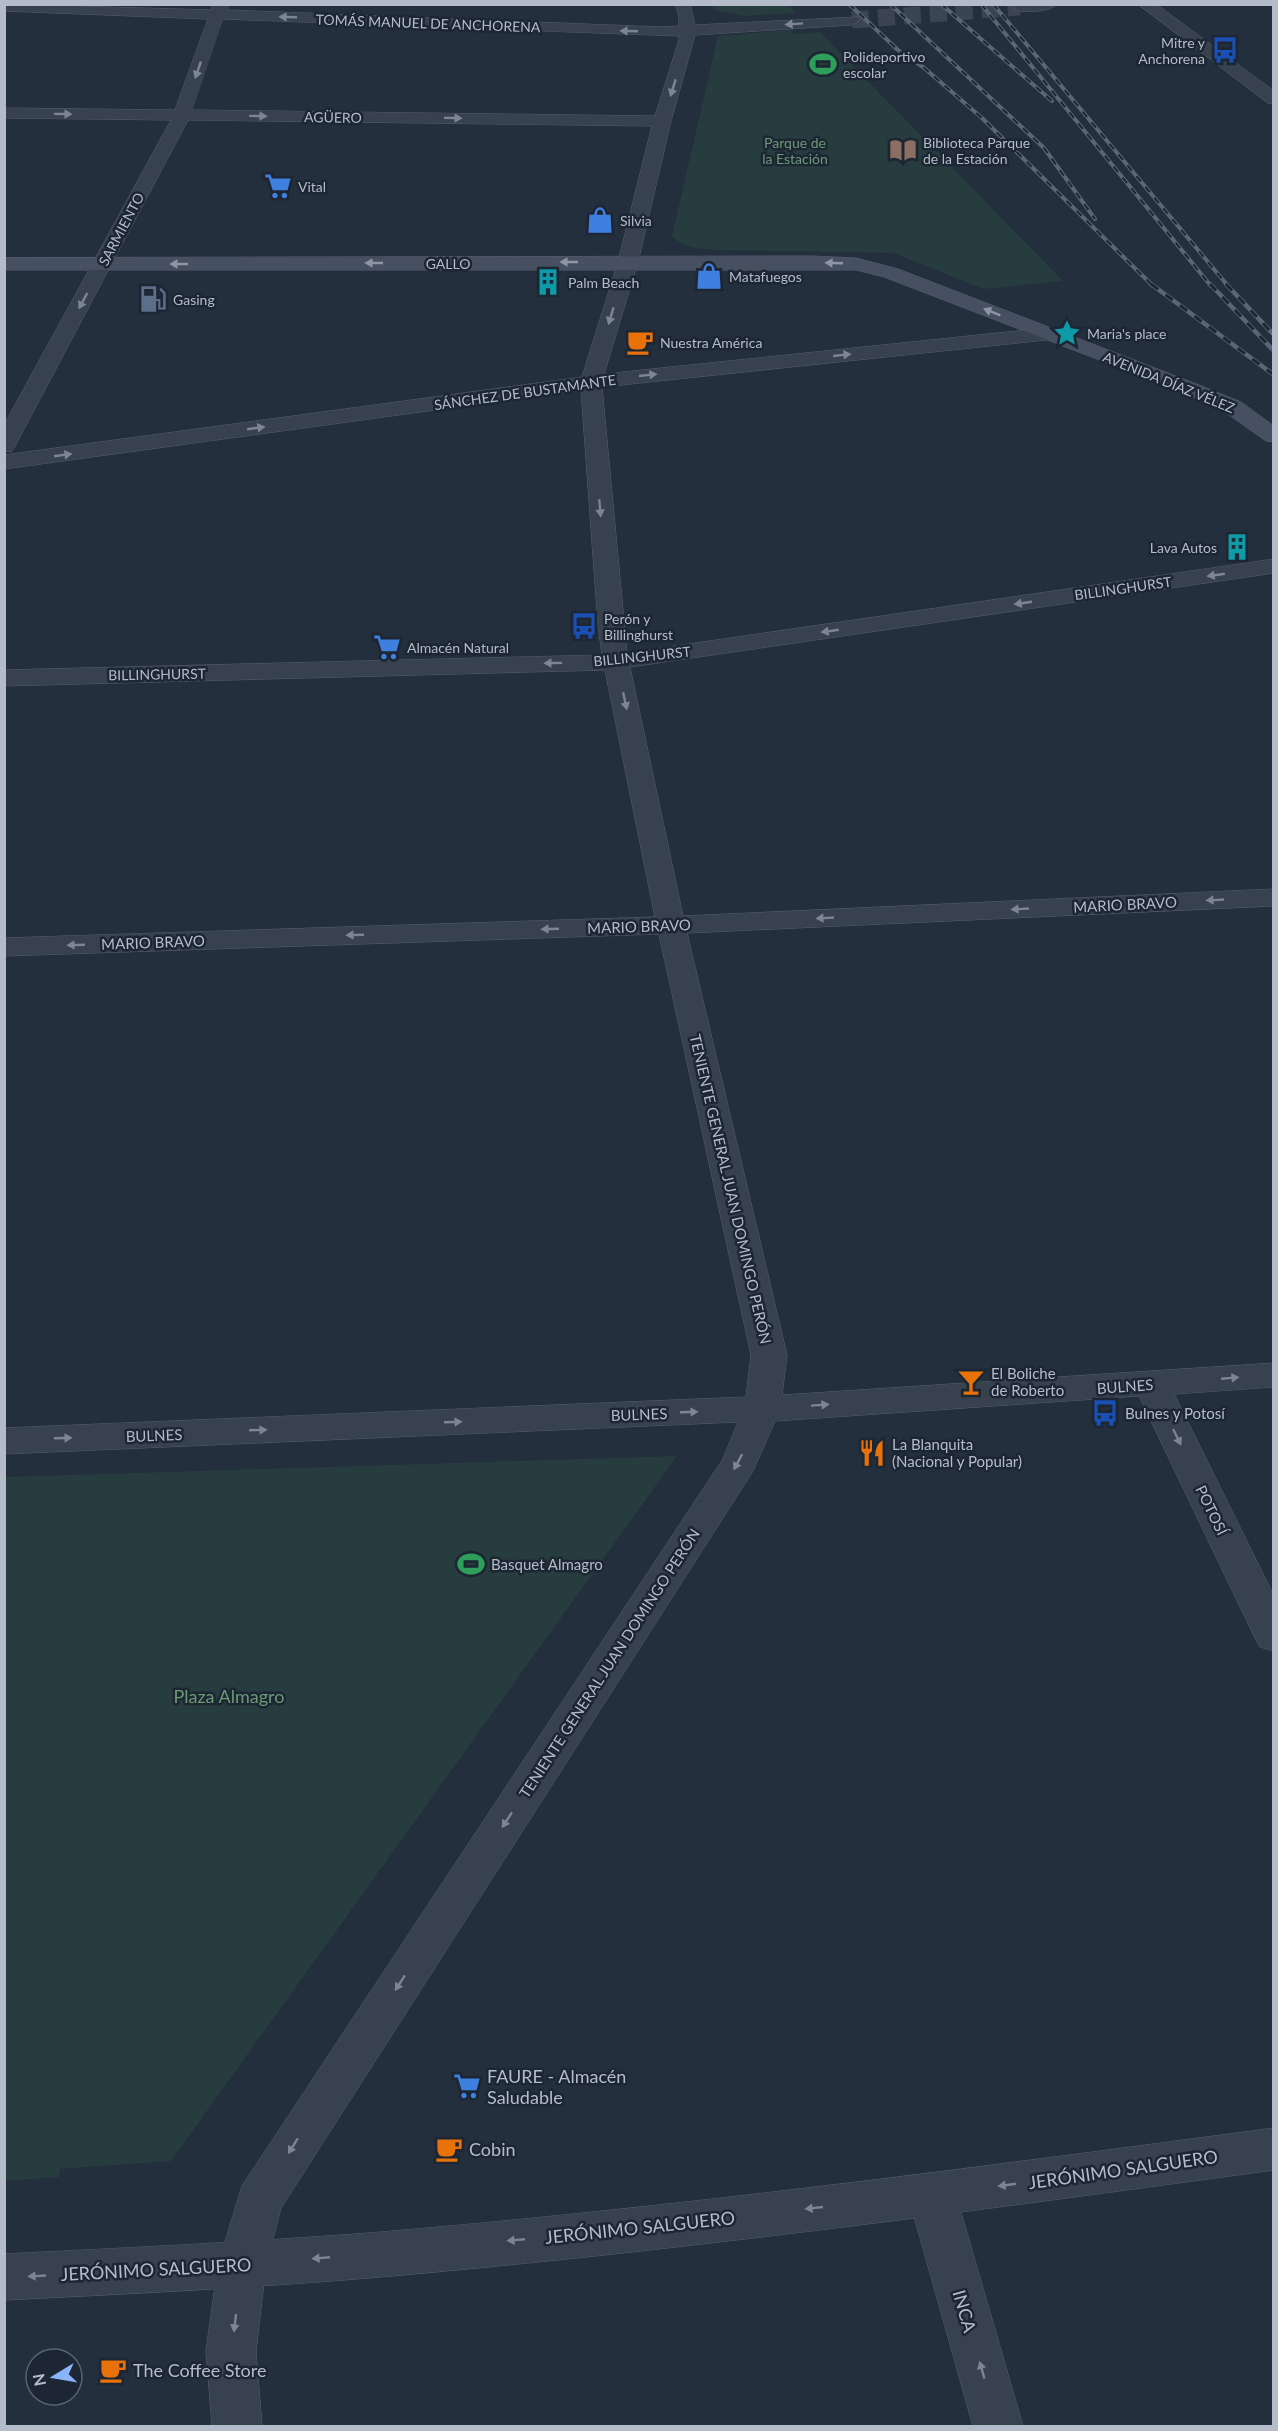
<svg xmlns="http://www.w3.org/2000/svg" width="1278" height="2431" font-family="Lato,sans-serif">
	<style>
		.green { fill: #263c3f }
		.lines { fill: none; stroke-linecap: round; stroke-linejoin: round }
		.minor-tunnel { stroke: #3a4453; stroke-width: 17; stroke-dasharray: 17 9; stroke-linecap: butt }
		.minor-casing { stroke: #565f6c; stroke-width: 1 }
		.tertiary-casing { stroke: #565f6c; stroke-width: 1 }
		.secondary-casing { stroke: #565f6c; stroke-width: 1 }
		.minor { fill: #38414e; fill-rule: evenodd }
		.tertiary { fill: #38414e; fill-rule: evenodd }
		.secondary { fill: #465061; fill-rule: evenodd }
		.rail-far1-casing { stroke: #5a6575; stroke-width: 4 }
		.rail-casing { stroke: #5a6575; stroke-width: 4.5 }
		.rail-far1 { stroke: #1d2633; stroke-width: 2; stroke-dasharray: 7; stroke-linecap: butt }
		.rail { stroke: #1d2633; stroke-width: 3; stroke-dasharray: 9; stroke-linecap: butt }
		.oneway { fill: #7c8592 }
		.oneway2 { fill: #8e96a5 }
		.labels { text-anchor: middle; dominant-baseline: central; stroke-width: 5; stroke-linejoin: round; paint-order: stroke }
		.far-street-label { font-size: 14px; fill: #b4bcc9; stroke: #1d2633 }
		.far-poi-label { font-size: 14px; fill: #b4bcc9; stroke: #1d2633; text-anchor: start }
		.far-park-label { font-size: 14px; fill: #6b9a76; stroke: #1d2633 }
		.street-label { font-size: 15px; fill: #b4bcc9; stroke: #1d2633 }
		.poi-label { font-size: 15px; fill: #b4bcc9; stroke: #1d2633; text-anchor: start }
		.near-park-label { font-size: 18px; fill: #6b9a76; stroke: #1d2633 }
		.near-poi-label { font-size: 18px; fill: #b4bcc9; stroke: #1d2633; text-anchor: start }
		.near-street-label { font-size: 18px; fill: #b4bcc9; stroke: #1d2633 }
	</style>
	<rect width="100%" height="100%" fill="#242f3e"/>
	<!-- green -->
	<g class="green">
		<path d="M712 5H789L796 13 744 16 715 10Z"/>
		<path d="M791 30 794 34 820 32 1063 281 983 289 893 253 716 250C702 249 682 248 672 236L718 36Z"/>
		<path d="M677 1456 171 2161 60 2169 59 2177 5 2181V1477Z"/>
	</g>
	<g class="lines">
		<!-- minor-tunnel -->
		<path class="minor-tunnel" d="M852 20 1020 7"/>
		<defs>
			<g id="minor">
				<path d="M4 4 211 10 213 4H229L227 10 661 27 679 26V16L675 4H690L695 25 858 17 860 20 852 25 695 35 671 121 638 262 604 374 1046 328 1053 330 1056 334 1053 338 1046 340 602 387 627 653 1274 559V573L630 667 683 916 1274 889V906L687 933 787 1355 782 1395 1274 1363V1387L1174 1394 1274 1596V1651L1260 1647 1254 1636 1139 1396 775 1421 753 1471 281 2208 266 2265 256 2351 262 2426H212L206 2351 218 2265 242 2186 723 1459 738 1422 4 1454V1428L746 1397 751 1355 659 934 4 956V938L655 917 605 670 4 686V670L602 655 598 625 581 390 4 469V455L582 377 618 262 652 126 188 120 15 446 12 451 4 452V425L171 120 4 118V108L175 110 208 19 4 11ZM223 19 679 36V40L655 116 192 110Z"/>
				<path d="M1014 4H1058C1050 12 1026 13 1015 10Z"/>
				<path d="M932 2173 949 2180 956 2195 1023 2426H973L908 2195 915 2180Z"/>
			</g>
			<g id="tertiary">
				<path d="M1138 4H1156L1274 91V104L1268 103Z"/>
				<path d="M1274 2128V2170C973 2211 672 2252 369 2278 248 2288 126 2294 4 2300V2254C126 2248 248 2242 369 2233 672 2208 973 2168 1274 2128Z"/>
			</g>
			<path id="secondary" d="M811 256 856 258 898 269 1199 385 1241 402 1274 426V442L1266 441 1225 412 1185 393 884 277 856 270H4V258Z"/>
		</defs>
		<!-- minor casing -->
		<use href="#minor" class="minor-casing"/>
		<!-- tertiary casing -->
		<use href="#tertiary" class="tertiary-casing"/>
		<!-- secondary casing -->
		<use href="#secondary" class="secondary-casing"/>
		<!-- minor -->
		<use href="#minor" class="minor"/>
		<!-- tertiary -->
		<use href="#tertiary" class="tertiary"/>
		<!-- secondary -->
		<use href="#secondary" class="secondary"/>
		<defs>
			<g id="rail-far1">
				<path d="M849 4 899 51 923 67 982 118 1153 286"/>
				<path d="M890 4 1044 148 1095 219"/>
				<path d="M941 4 1052 101"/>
				<path d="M981 4 1211 286"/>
				<path d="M993 4 1228 286"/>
			</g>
			<g id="rail">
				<path d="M1151 284 1274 375"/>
				<path d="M1210 284 1274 351"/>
				<path d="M1226 284 1274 335"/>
			</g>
		</defs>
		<!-- rail-far1 casing -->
		<use href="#rail-far1" class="rail-far1-casing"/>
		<!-- rail casing -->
		<use href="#rail" class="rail-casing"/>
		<!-- rail-far1 -->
		<use href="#rail-far1" class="rail-far1"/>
		<!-- rail -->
		<use href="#rail" class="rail"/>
	</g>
	<!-- one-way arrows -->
	<defs><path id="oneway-solid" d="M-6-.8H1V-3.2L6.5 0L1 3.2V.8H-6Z" transform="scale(1.5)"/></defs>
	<g class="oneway">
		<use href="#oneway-solid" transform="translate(288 17) rotate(-178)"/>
		<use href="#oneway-solid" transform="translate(794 24) rotate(176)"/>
		<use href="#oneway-solid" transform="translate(629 31) rotate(-178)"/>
		<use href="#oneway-solid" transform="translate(198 70) rotate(109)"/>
		<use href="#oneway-solid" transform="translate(673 88) rotate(107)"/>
		<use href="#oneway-solid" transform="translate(63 114) rotate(1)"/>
		<use href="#oneway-solid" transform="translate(258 116) rotate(1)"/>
		<use href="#oneway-solid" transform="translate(453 118) rotate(1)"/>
		<use href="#oneway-solid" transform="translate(83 301) rotate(118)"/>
		<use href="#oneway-solid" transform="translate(611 316) rotate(107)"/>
		<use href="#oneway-solid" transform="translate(842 355) rotate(-6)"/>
		<use href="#oneway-solid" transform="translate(648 375) rotate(-6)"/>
		<use href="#oneway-solid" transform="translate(256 428) rotate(-8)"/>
		<use href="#oneway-solid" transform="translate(63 455) rotate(-8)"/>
		<use href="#oneway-solid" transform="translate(600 508) rotate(85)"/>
		<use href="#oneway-solid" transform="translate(1216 575) rotate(172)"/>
		<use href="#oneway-solid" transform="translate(1023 603) rotate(172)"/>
		<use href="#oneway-solid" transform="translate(830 631) rotate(172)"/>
		<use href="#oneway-solid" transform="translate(553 663) rotate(179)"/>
		<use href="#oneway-solid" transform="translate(625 701) rotate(78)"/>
		<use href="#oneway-solid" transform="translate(1215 900) rotate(177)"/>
		<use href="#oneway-solid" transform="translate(1020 909) rotate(177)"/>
		<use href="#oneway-solid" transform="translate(825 918) rotate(177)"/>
		<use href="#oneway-solid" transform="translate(550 929) rotate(178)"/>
		<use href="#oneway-solid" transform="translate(355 935) rotate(178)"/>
		<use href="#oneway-solid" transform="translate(76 945) rotate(178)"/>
		<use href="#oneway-solid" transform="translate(1230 1378) rotate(-5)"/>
		<use href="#oneway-solid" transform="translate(820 1405) rotate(-4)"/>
		<use href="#oneway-solid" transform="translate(689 1412) rotate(-2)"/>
		<use href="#oneway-solid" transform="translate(453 1422) rotate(-2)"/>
		<use href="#oneway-solid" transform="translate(258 1430) rotate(-2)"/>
		<use href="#oneway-solid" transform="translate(1177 1437) rotate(64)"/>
		<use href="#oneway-solid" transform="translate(63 1438) rotate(-2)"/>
		<use href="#oneway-solid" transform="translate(738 1462) rotate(118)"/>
		<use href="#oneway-solid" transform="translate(507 1820) rotate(123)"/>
		<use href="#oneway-solid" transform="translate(400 1983) rotate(123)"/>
		<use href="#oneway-solid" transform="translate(293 2146) rotate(122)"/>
		<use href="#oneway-solid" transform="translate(1007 2185) rotate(172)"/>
		<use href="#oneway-solid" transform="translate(814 2208) rotate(174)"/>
		<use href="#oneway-solid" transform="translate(516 2240) rotate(175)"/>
		<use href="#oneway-solid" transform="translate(321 2258) rotate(175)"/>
		<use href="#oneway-solid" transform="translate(37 2276) rotate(177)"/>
		<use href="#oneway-solid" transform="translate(235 2323) rotate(97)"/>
		<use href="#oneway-solid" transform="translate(982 2370) rotate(-106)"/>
	</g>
	<g class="oneway2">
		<use href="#oneway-solid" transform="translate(569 262) rotate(180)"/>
		<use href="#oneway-solid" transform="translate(374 263) rotate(180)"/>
		<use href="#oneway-solid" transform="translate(834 263) rotate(-178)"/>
		<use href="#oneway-solid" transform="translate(179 264) rotate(180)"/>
		<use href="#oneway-solid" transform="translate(992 312) rotate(-158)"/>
	</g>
	<!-- icons -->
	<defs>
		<symbol id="bus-bare" viewBox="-9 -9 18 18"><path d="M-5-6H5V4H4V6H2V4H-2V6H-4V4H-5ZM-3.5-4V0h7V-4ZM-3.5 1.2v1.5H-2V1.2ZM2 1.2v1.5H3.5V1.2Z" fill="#1a4fb4" stroke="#1d2633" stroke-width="2.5" paint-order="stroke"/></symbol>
		<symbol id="stadium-bare" viewBox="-9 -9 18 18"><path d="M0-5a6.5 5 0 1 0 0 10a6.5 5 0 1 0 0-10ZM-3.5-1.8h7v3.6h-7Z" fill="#2e9e5b" stroke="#1d2633" stroke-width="2.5" paint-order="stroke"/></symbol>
		<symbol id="library-bare" viewBox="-9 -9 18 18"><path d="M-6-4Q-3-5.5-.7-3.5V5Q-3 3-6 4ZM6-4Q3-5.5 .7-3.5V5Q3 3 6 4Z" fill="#8d6e63" stroke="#1d2633" stroke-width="2.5" paint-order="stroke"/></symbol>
		<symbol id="supermarket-bare" viewBox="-9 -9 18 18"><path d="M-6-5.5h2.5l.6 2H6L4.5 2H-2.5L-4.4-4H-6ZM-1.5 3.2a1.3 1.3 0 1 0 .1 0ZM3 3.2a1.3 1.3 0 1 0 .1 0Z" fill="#3f7fe0" stroke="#1d2633" stroke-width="2.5" paint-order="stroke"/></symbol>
		<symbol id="shop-bare" viewBox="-9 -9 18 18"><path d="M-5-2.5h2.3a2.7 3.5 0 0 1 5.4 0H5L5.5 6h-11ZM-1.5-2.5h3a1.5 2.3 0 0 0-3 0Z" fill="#3f7fe0" stroke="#1d2633" stroke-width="2.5" paint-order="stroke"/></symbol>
		<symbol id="building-bare" viewBox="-9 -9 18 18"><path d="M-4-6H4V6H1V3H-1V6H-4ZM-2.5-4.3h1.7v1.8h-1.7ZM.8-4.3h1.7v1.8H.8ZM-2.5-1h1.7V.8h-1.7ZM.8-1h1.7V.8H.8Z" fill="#0f9aa8" stroke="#1d2633" stroke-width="2.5" paint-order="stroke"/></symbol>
		<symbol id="fuel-bare" viewBox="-9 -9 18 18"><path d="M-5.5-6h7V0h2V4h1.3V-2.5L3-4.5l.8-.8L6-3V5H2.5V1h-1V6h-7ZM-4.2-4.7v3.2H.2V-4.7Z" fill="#5c6f8a" stroke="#1d2633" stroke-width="2.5" paint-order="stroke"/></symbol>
		<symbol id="sight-bare" viewBox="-9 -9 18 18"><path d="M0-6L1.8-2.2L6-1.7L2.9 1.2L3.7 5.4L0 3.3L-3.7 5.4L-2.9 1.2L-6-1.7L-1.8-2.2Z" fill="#0f9aa8" stroke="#1d2633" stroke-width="2.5" paint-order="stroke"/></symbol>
		<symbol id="cafe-bare" viewBox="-9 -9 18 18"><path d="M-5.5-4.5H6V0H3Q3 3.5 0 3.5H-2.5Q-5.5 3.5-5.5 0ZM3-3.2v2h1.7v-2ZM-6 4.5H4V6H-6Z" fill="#e8710a" stroke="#1d2633" stroke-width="2.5" paint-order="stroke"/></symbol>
		<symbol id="bar-bare" viewBox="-9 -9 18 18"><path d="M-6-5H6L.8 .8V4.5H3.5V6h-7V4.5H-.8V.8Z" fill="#e8710a" stroke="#1d2633" stroke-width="2.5" paint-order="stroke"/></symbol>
		<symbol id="restaurant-bare" viewBox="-9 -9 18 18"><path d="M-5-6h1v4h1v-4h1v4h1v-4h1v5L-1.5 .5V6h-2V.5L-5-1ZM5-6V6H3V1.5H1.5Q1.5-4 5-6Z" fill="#e8710a" stroke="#1d2633" stroke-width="2.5" paint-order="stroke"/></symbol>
	</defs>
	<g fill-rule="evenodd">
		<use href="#bus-bare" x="1206" y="31" width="38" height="38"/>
		<use href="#stadium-bare" x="804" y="45" width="38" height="38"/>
		<use href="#library-bare" x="884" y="131" width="38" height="38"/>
		<use href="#supermarket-bare" x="259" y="167" width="38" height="38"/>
		<use href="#shop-bare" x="581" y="201" width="38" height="38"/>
		<use href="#shop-bare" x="690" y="257" width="38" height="38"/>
		<use href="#building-bare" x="529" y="263" width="38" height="38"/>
		<use href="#fuel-bare" x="134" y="280" width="38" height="38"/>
		<use href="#sight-bare" x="1048" y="314" width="38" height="38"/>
		<use href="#cafe-bare" x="621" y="323" width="38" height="38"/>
		<use href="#building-bare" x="1218" y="528" width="38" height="38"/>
		<use href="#bus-bare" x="565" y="607" width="38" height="38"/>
		<use href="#supermarket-bare" x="368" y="628" width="38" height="38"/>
		<use href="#bar-bare" x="952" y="1363" width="38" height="38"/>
		<use href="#bus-bare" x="1086" y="1394" width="38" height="38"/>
		<use href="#restaurant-bare" x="853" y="1434" width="38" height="38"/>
		<use href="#stadium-bare" x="452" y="1545" width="38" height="38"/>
		<use href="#supermarket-bare" x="448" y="2067" width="38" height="38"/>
		<use href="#cafe-bare" x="430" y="2130" width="38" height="38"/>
		<use href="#cafe-bare" x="94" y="2351" width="38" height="38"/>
	</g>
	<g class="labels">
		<!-- far-street labels -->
		<g class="far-street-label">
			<text transform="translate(428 23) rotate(2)">TOMÁS MANUEL DE ANCHORENA</text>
			<text transform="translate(333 117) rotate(1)">AGÜERO</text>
			<text transform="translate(121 229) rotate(-62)">SARMIENTO</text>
			<text x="448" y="263">GALLO</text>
			<text transform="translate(1169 382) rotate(22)">AVENIDA DÍAZ VÉLEZ</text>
			<text transform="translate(525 392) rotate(-8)">SÁNCHEZ DE BUSTAMANTE</text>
			<text transform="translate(1123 588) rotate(-8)">BILLINGHURST</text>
			<text transform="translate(642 656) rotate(-6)">BILLINGHURST</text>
			<text transform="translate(157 674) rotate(-1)">BILLINGHURST</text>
		</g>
		<!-- far-poi labels -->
		<g class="far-poi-label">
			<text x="1205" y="42" text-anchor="end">Mitre y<tspan x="1205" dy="16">Anchorena</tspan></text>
			<text x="843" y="56">Polideportivo<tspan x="843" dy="16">escolar</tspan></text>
			<text x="923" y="142">Biblioteca Parque<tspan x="923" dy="16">de la Estación</tspan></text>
			<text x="298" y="186">Vital</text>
			<text x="620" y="220">Silvia</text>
			<text x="729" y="276">Matafuegos</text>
			<text x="568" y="282">Palm Beach</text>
			<text x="173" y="299">Gasing</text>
			<text x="1087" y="333">Maria's place</text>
			<text x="660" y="342">Nuestra América</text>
			<text x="1217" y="547" text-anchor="end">Lava Autos</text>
			<text x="604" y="618">Perón y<tspan x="604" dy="16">Billinghurst</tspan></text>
			<text x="407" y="647">Almacén Natural</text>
		</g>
		<!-- far-park labels -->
		<g class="far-park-label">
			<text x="795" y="142">Parque de<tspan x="795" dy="16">la Estación</tspan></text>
		</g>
		<!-- street labels -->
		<g class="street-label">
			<text transform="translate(1125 904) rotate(-3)">MARIO BRAVO</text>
			<text transform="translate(639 926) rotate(-2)">MARIO BRAVO</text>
			<text transform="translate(153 942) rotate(-2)">MARIO BRAVO</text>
			<text transform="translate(731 1189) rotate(77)">TENIENTE GENERAL JUAN DOMINGO PERÓN</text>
			<text transform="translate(1125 1386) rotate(-4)">BULNES</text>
			<text transform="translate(639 1414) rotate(-2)">BULNES</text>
			<text transform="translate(154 1435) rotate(-2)">BULNES</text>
			<text transform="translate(1212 1510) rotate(64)">POTOSÍ</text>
			<text transform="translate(609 1663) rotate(-57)">TENIENTE GENERAL JUAN DOMINGO PERÓN</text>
		</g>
		<!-- poi labels -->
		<g class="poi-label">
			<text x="991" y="1373">El Boliche<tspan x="991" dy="17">de Roberto</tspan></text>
			<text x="1125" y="1413">Bulnes y Potosí</text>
			<text x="892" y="1444">La Blanquita<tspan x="892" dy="17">(Nacional y Popular)</tspan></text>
			<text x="491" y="1564">Basquet Almagro</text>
		</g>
		<!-- near-park labels -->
		<g class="near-park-label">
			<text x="229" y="1696">Plaza Almagro</text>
		</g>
		<!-- near-poi labels -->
		<g class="near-poi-label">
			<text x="487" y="2076">FAURE - Almacén<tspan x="487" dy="21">Saludable</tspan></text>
			<text x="469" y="2149">Cobin</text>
			<text x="133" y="2370">The Coffee Store</text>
		</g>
		<!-- near-street labels -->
		<g class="near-street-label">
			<text transform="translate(1123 2169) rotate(-8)">JERÓNIMO SALGUERO</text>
			<text transform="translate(640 2227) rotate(-6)">JERÓNIMO SALGUERO</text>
			<text transform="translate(156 2269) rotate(-3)">JERÓNIMO SALGUERO</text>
			<text transform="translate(965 2311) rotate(74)">INCA</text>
		</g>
	</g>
	<!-- border -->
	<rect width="1278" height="2431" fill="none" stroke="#b4bcc9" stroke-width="12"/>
	<!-- north arrow -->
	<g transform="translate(54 2377) rotate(259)"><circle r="28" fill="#1d2633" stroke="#59626f" stroke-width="1.5"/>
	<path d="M0-4.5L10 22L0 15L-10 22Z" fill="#8ab4f8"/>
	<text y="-9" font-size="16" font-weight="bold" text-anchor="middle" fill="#b4bcc9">N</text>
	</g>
</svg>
